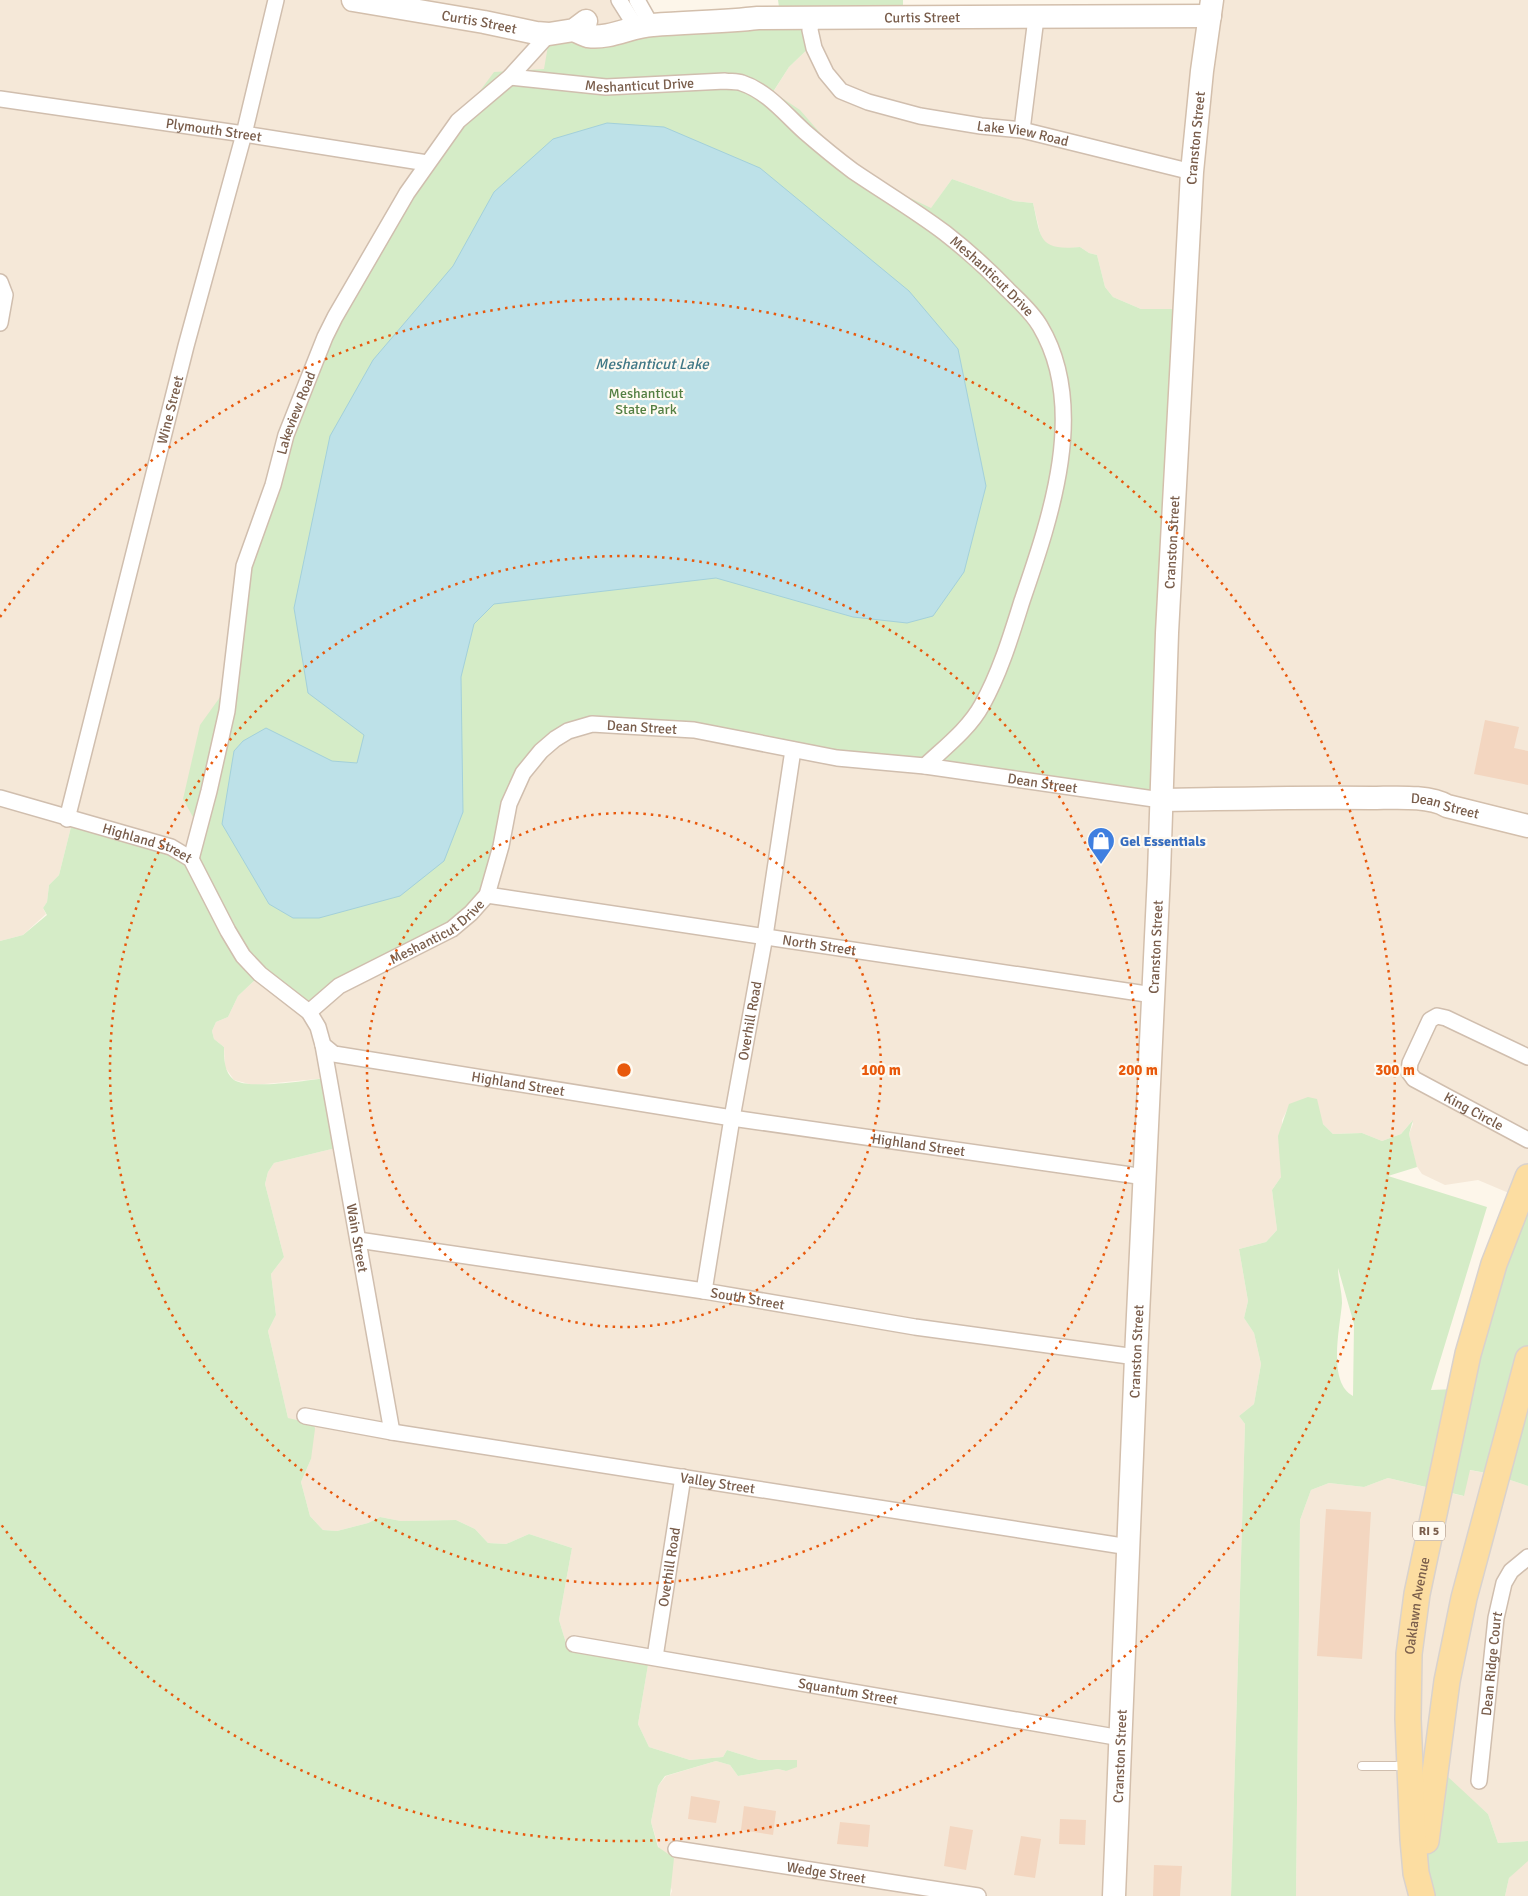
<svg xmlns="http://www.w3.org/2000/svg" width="1528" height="1896" font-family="Signika,sans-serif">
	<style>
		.residential { fill: #f5e8d8 }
		.green { fill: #d5ecc7; fill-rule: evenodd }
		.water { fill: #bde1e8; stroke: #a3d0da }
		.building { fill: #f3d6c0 }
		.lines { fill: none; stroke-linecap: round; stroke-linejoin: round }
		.lane-casing { stroke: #d0beae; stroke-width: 10 }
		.street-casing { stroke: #d0beae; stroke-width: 18 }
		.secondary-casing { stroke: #d3bfac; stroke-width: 25 }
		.primary-casing { stroke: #d9d2cd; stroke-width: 28 }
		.lane { stroke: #fff; stroke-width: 8 }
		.street { stroke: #fff; stroke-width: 15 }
		.secondary { stroke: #fff; stroke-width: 22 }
		.primary { stroke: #fcdda1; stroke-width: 25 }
		.ring { fill: none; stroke: #e8590c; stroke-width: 2.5; stroke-dasharray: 2.5 5 }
		.labels { text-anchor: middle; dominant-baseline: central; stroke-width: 4.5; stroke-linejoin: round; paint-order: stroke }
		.shield { fill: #fffaf1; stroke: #a18c7d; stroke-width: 1 }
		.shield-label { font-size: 12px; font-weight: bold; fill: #795d4b }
		.street-label { font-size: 14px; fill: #795d4b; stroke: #fffaf1 }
		.park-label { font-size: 14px; fill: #537f42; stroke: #fffaf1 }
		.shop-label { font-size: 14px; font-weight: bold; fill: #366cbe; stroke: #fffaf1; text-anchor: start }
		.water-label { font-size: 15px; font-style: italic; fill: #417886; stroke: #fffaf1 }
		.centre { fill: #e8590c; stroke: #fffaf1; stroke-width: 2.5 }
		.ring-label { font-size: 15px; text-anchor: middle; font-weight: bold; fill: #e8590c; stroke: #fffaf1; stroke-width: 4.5; stroke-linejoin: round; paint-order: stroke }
	</style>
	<rect width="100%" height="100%" fill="#fdf6ea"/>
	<!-- residential -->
	<g class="residential">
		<path d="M0 0H630L640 16 542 86 228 708 193 852 73 819 59 875 49 885 47 902 43 908 46 914 23 935 0 941Z"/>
		<path d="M1213 0H1528V1201L1478 1180 1445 1185 1422 1174 1416 1165 1409 1134 1413 1124 1412 1121 1401 1134 1382 1141 1362 1133 1333 1134 1323 1124 1288 1108 1282 1120 1281 1177 1272 1190 1277 1230 1266 1242 1239 1249 1248 1301 1244 1318 1254 1333 1261 1364 1254 1404 1239 1416 1245 1424 1231 1896H670L672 1891 651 1822 658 1786 666 1776 716 1761 730 1765 738 1776 778 1769 786 1771 797 1760H759L727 1750 723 1757 690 1760 649 1747 638 1724 648 1665 583 1653 566 1643 559 1620 572 1548 529 1534 506 1544 488 1543 475 1529 456 1520 401 1521 380 1517 368 1523 337 1531 323 1530 310 1516 301 1482 311 1459 294 1421 288 1418 268 1331 276 1315 271 1274 284 1257 265 1184 268 1172 274 1163 340 1147 328 1078 253 1085 234 1080 225 1067 224 1047 214 1039 212 1031 216 1022 228 1017 238 996 258 977 508 805 533 758 1184 310 1141 309 1113 297 1105 287 1097 255 1089 253 1080 247 1061 249 1047 245 1041 237 1033 203 1014 201 952 179 927 214 891 196 770 97 789 67 814 43 812 17 1207 14Z"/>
		<path d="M1469 1470 1492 1474 1528 1486V1841L1498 1843 1488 1814 1470 1798 1423 1896H1296L1300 1520 1311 1490 1329 1483 1364 1487 1388 1478 1463 1496Z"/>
		<path d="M1526 1861H1528V1896H1505L1509 1878Z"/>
	</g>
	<!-- green -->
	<g class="green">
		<path d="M778 0H903V16L813 17 814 43 789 67 773 92 800 110 848 165 858 173 931 208 952 179 1014 201 1033 203C1041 238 1038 251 1080 247L1089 253 1097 255 1105 287 1113 297 1141 309H1185L1162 793 933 767 694 728 565 732 515 787 490 885 470 911 310 1009 258 977 238 996 228 1017 216 1022 212 1031 214 1039 224 1047C224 1059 224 1072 234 1080 250 1090 308 1080 328 1078L340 1147 274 1163 268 1172 265 1184 284 1257 271 1274 276 1315 268 1331 288 1418 314 1424 315 1429 311 1459 301 1482 310 1516 323 1530 337 1531 368 1523 380 1517 401 1521 456 1520 475 1529 488 1543 506 1544 529 1534 572 1548 559 1620 566 1643 583 1653 643 1662 648 1665 638 1724 649 1747 690 1760 723 1757 727 1750 759 1760H797V1767L786 1771 778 1769 738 1776 730 1765 716 1761 665 1776 658 1786 651 1822 658 1847 674 1858 670 1896H0V941L23 935 47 915 43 908 47 902 49 885 59 875 73 819 187 855 199 828 183 799 200 725 223 693 243 565 331 325 423 168 494 72 544 69 550 34 780 14Z"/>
		<path d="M1308 1097 1317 1099 1323 1124 1333 1134 1362 1133 1382 1141 1401 1134 1413 1120 1409 1134 1417 1167 1388 1176 1487 1207 1431 1390 1456 1389 1528 1201V1486L1492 1474 1470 1470 1464 1496 1388 1478 1364 1487 1329 1483 1311 1490 1300 1520 1296 1896H1231L1245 1424 1239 1416 1254 1404 1261 1364 1254 1333 1244 1318 1248 1301 1239 1249 1266 1242 1277 1230 1272 1190 1281 1177 1278 1136 1289 1104ZM1338 1268 1354 1324 1353 1396C1327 1382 1340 1328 1342 1303 1342 1291 1338 1279 1338 1268Z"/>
		<path d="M1447 1776 1488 1814 1498 1843 1528 1841V1861L1509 1878 1505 1896H1423L1432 1797Z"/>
	</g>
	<!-- water -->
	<path class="water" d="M607 123 664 127 760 168 909 291 958 349 986 486 964 572 933 616 907 623 853 617 716 578 494 604 474 624 461 677 463 812 444 861 400 896 319 918H293L269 904 222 824 234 751 243 741 266 728 332 761 357 763 364 735 308 693 294 608 330 436 373 360 453 266 494 192 553 139Z"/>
	<!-- building -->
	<g class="building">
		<path d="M1485 720 1519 727 1514 748 1528 751V785L1474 774Z"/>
		<path d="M1326 1509 1371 1512 1362 1659 1317 1656Z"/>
		<path d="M691 1796 720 1801 716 1823 688 1819Z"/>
		<path d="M744 1806 776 1811 773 1835 741 1830Z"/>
		<path d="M1060 1819 1086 1820 1085 1845 1059 1844Z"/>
		<path d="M840 1822 870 1825 868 1847 837 1844Z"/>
		<path d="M950 1826 973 1830 966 1870 944 1866Z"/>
		<path d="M1021 1836 1041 1839 1035 1878 1014 1875Z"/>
		<path d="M1154 1865 1182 1866 1180 1896H1153Z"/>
	</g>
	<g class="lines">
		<defs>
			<path id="lane" d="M1362 1766H1407"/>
			<g id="street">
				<path d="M619 0 636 27"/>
				<path d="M637 0 651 25"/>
				<path id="s1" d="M812 18 810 30 814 48 826 73 841 91 868 102 920 116 981 126 1022 130 1192 172"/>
				<path id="s2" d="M510 77 606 87 725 81C730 82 737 81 742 83 767 91 786 115 805 132 820 145 837 159 853 171 884 192 916 211 945 233 968 251 988 269 1008 290 1019 301 1032 312 1040 326 1089 408 1050 519 1022 601 1011 636 1000 673 982 705 969 729 944 748 925 766"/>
				<path id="s3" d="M0 99 244 134 427 163"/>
				<path d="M1022 130 1036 18"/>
				<path d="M0 282 5 295 0 323"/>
				<path id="s4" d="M0 798 171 847 191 859 228 931 243 956 260 974 309 1012 318 1027 323 1045 334 1054 732 1118 1145 1177"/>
				<path id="s5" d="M67 819 186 346 244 134 276 0"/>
				<path id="s6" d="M191 859 209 791 227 711 244 566 273 485 286 435 325 337 335 317 407 193 458 121 510 77 549 34"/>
				<path id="s7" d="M487 895 1153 995"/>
				<path id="s8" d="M309 1012 339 986 452 929 471 913 487 895 501 846 509 804 523 773 541 751 555 739 568 731 592 724 694 730 837 758 925 766 1161 800"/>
				<path id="s9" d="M323 1045 392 1432"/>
				<path id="s10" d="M1528 1057 1446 1018 1437 1016 1430 1020 1410 1063 1409 1072 1414 1079 1528 1140"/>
				<path id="s11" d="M358 1240 704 1291 915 1327 1136 1357"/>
				<path id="s12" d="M704 1291 732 1118 765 936 793 750"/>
				<path id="s13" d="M305 1416 392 1432 1129 1547"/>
				<path id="s14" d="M574 1644 1121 1738"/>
				<path id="s15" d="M655 1657 683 1477"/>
				<path id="s16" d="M1479 1781 1496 1618 1504 1583 1511 1571 1528 1557"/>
				<path id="s17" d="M676 1849 978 1896"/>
			</g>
			<g id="secondary">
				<path id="s18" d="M353 0 484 22 536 33 549 34 574 30 586 21"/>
				<path id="s19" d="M574 30C578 32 584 35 588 36 611 39 631 26 653 25 688 22 723 22 758 18L1210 16"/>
				<path id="s20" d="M1161 800C1232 799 1302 797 1372 798 1393 798 1429 795 1447 806L1528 826"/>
				<path id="s21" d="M1114 1896 1136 1357 1159 874 1167 633 1192 172 1202 71 1212 0"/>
			</g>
			<g id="primary">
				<path d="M1426 1841 1447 1681 1464 1598 1528 1359"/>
				<path id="s22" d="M1422 1896 1416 1873 1413 1839 1408 1719 1409 1654 1417 1594 1468 1354 1494 1264 1528 1177"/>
			</g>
		</defs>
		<!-- lane casing -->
		<use href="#lane" class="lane-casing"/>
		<!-- street casing -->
		<use href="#street" class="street-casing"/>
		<!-- secondary casing -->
		<use href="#secondary" class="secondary-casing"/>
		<!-- primary casing -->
		<use href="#primary" class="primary-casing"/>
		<!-- lane -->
		<use href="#lane" class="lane"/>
		<!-- street -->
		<use href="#street" class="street"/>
		<!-- secondary -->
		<use href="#secondary" class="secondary"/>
		<!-- primary -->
		<use href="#primary" class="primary"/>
	</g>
	<!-- distance rings -->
	<g class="ring">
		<circle cx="624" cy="1070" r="257"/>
		<circle cx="624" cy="1070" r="514"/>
		<path d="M0 617A771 771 0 1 1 0 1523"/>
	</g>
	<!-- icons -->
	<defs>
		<symbol id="shop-pin" viewBox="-11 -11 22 30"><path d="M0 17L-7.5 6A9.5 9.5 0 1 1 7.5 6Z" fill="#3f7fe0" stroke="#fffaf1"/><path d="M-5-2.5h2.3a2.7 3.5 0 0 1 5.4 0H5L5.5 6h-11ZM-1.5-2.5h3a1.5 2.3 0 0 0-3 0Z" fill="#fff"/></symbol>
	</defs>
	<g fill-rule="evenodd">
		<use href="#shop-pin" x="1085" y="825" width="32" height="43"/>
	</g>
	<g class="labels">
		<!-- shield labels -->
		<rect class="shield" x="1413" y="1521.5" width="32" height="19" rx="4"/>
		<g class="shield-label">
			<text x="1429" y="1531">RI 5</text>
		</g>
		<!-- street labels -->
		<g class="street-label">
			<text stroke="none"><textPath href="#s19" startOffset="351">Curtis Street</textPath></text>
			<text stroke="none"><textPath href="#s18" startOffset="128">Curtis Street</textPath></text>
			<text stroke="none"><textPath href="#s2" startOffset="130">Meshanticut Drive</textPath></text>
			<text stroke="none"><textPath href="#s3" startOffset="216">Plymouth Street</textPath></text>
			<text stroke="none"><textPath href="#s1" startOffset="269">Lake View Road</textPath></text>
			<text stroke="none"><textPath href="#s21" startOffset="1760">Cranston Street</textPath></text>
			<text stroke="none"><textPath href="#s2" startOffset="550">Meshanticut Drive</textPath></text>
			<text stroke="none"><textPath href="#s5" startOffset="422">Wine Street</textPath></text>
			<text stroke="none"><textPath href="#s6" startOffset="460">Lakeview Road</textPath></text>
			<text stroke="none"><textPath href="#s21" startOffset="1355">Cranston Street</textPath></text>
			<text stroke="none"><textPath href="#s8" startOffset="480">Dean Street</textPath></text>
			<text stroke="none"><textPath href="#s8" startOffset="885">Dean Street</textPath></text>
			<text stroke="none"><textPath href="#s20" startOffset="285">Dean Street</textPath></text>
			<text stroke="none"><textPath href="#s4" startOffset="154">Highland Street</textPath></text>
			<text stroke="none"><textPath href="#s8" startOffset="152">Meshanticut Drive</textPath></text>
			<text stroke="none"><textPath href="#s7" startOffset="336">North Street</textPath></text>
			<text stroke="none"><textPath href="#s21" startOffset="950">Cranston Street</textPath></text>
			<text stroke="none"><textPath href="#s12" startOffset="274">Overhill Road</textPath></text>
			<text stroke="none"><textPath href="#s4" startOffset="635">Highland Street</textPath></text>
			<text stroke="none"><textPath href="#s10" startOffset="241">King Circle</textPath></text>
			<text stroke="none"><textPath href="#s4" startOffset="1040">Highland Street</textPath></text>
			<text stroke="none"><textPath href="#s9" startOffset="196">Wain Street</textPath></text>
			<text stroke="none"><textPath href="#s11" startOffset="394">South Street</textPath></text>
			<text stroke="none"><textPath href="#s21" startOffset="545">Cranston Street</textPath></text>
			<text stroke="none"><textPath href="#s13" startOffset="418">Valley Street</textPath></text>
			<text stroke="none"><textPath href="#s15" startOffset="91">Overhill Road</textPath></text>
			<text stroke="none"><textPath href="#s22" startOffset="292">Oaklawn Avenue</textPath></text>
			<text stroke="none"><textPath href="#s16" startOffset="118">Dean Ridge Court</textPath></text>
			<text stroke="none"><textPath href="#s14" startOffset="278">Squantum Street</textPath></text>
			<text stroke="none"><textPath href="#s21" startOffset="140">Cranston Street</textPath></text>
			<text stroke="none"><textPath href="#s17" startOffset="152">Wedge Street</textPath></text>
		</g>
		<!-- park labels -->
		<g class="park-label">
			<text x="646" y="393">Meshanticut<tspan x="646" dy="16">State Park</tspan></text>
		</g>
		<!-- shop labels -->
		<g class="shop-label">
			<text x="1120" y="841">Gel Essentials</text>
		</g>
		<!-- water labels -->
		<g class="water-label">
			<text x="652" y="364">Meshanticut Lake</text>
		</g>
	</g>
	<circle cx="624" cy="1070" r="8" class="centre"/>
	<g class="ring-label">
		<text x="881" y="1075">100 m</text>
		<text x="1138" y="1075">200 m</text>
		<text x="1395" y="1075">300 m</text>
	</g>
</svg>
